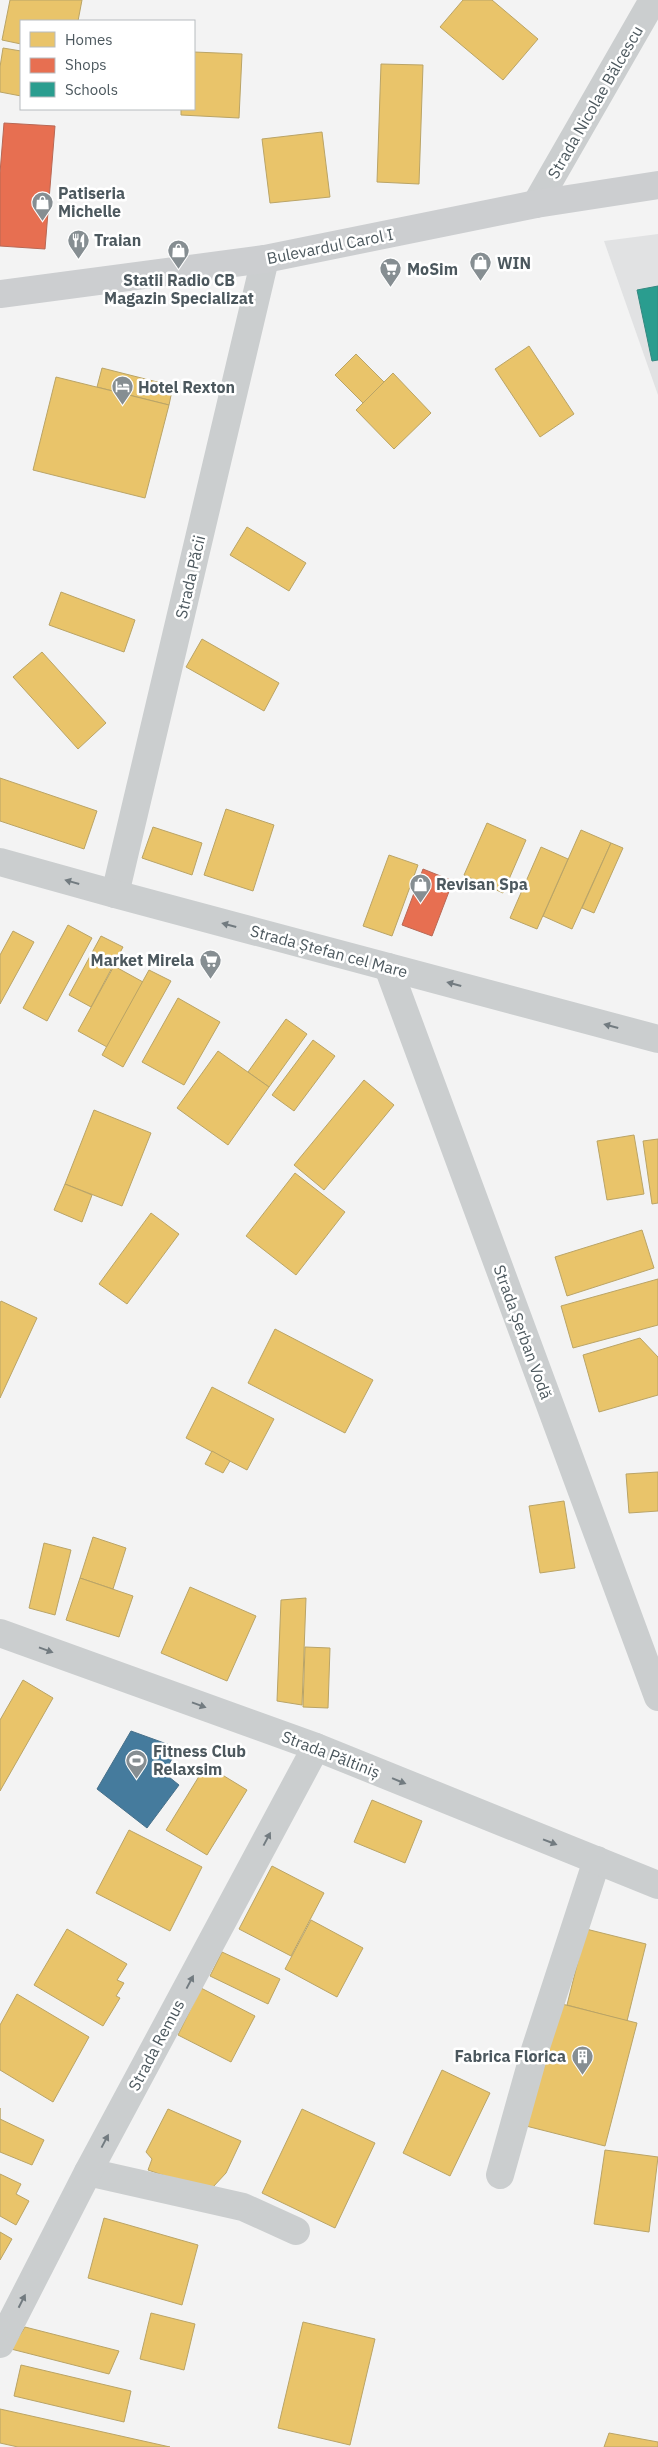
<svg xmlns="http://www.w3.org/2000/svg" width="658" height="2447" font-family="'IBM Plex Sans',sans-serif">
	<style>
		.education { fill: #e1e2e3 }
		.homes { fill: #e9c46a; stroke: #baa466 }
		.shops { fill: #e76f51; stroke: #b86855 }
		.schools { fill: #2a9d8f; stroke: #348880 }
		.public { fill: #457b9d; stroke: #47708a }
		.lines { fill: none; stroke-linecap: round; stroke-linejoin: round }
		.minor { stroke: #cbcecf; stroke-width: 28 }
		.tertiary { stroke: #cbcecf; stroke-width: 28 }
		.secondary { stroke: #ccced0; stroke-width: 28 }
		.oneway { fill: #727b80 }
		.labels { text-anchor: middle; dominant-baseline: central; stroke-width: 5; stroke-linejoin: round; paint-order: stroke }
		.street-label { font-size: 16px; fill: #4c585e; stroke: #fff }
		.poi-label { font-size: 16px; font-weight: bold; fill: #4c585e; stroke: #fff; text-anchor: start }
	</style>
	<rect width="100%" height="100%" fill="#f3f3f3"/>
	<!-- education -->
	<path class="education" d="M658 234V395L604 241Z"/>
	<!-- homes -->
	<g class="homes">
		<path d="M10 0H82L78 21H21V44L2 40Z"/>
		<path d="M463 0H492L538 39 503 80 440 27Z"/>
		<path d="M3 48 21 51V96L0 92V67Z"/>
		<path d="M194 52 242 54 239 118 181 115V109H194Z"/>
		<path d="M381 64 423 65 419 184 377 182Z"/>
		<path d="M322 132 330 197 270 203 262 139Z"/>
		<path d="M529 346 574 414 540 437 495 369Z"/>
		<path d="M356 354 384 382 363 403 335 375Z"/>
		<path d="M102 368 173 386 169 405 97 387Z"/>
		<path d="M393 373 431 413 394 449 356 410Z"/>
		<path d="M56 377 169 405 145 498 33 470Z"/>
		<path d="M247 527 306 563 289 591 230 555Z"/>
		<path d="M61 592 135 620 124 652 49 625Z"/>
		<path d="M202 639 279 683 264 711 186 667Z"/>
		<path d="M42 652 106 723 78 749 13 677Z"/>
		<path d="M0 778 97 811 84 849 0 821Z"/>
		<path d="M226 809 274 825 253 891 204 875Z"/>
		<path d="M487 823 526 840 503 893 464 875Z"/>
		<path d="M153 827 202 843 192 875 142 858Z"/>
		<path d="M581 830 611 843 572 929 543 916Z"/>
		<path d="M611 843 623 848 594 913 582 908Z"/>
		<path d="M541 847 568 859 537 929 510 918Z"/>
		<path d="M389 855 418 865 392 936 363 926Z"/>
		<path d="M68 925 92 938 47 1021 23 1008Z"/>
		<path d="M13 931 34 942 0 1004V955Z"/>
		<path d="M101 936 123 947 91 1007 69 995Z"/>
		<path d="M114 966 143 982 107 1047 78 1031Z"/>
		<path d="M149 970 171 981 123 1067 102 1055Z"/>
		<path d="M178 998 220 1022 184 1085 142 1062Z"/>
		<path d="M286 1019 307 1034 269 1087 248 1072Z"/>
		<path d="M313 1040 335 1056 294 1111 272 1095Z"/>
		<path d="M218 1051 269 1087 228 1145 177 1108Z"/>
		<path d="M364 1080 394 1105 324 1190 294 1165Z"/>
		<path d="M94 1110 151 1133 122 1206 65 1184Z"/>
		<path d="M634 1135 644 1194 607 1200 597 1141Z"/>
		<path d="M658 1139V1203L652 1204 643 1141Z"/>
		<path d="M295 1173 345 1212 296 1275 246 1236Z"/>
		<path d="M65 1184 92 1195 82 1222 54 1210Z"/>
		<path d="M151 1213 179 1234 127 1304 99 1284Z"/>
		<path d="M642 1230 654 1268 567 1296 555 1257Z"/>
		<path d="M658 1279V1325L573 1348 561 1306Z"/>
		<path d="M1 1301 37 1318 0 1398V1303Z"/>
		<path d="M275 1329 373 1380 345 1433 248 1383Z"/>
		<path d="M640 1338 658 1357V1395L599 1412 583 1355Z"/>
		<path d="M212 1387 274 1419 247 1470 186 1438Z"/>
		<path d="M212 1451 230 1461 223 1473 205 1464Z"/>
		<path d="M658 1472V1511L629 1513 626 1474Z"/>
		<path d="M564 1501 575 1568 540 1573 529 1506Z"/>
		<path d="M93 1537 126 1548 113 1589 80 1578Z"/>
		<path d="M44 1543 71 1550 55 1615 29 1608Z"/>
		<path d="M80 1578 133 1596 119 1637 66 1620Z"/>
		<path d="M190 1587 256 1616 227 1681 161 1653Z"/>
		<path d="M306 1598 302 1705 277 1701 281 1600Z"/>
		<path d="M305 1647 330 1648 328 1708 303 1707Z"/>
		<path d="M23 1680 53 1698 0 1791V1720Z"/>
		<path d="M206 1765 247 1790 207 1855 166 1830Z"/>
		<path d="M372 1800 422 1821 405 1863 354 1842Z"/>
		<path d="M129 1830 202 1867 170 1931 96 1893Z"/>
		<path d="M272 1866 324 1893 291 1956 239 1929Z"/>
		<path d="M311 1920 363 1948 337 1997 285 1969Z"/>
		<path d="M67 1929 127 1964 117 1980 124 1983 116 1996 120 1998 103 2026 34 1985Z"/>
		<path d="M586 1929 646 1944 627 2021 567 2005Z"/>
		<path d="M222 1952 280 1979 268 2004 210 1976Z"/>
		<path d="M201 1988 255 2016 231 2062 178 2035Z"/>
		<path d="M17 1994 89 2037 53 2102 0 2070V2025Z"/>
		<path d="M558 2003 637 2023 605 2146 526 2126Z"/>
		<path d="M442 2070 490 2093 450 2176 403 2153Z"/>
		<path d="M0 2108V2119L44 2140 32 2165 0 2152Z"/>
		<path d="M168 2109 241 2141 226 2173 213 2187 188 2184 148 2170 152 2159 146 2152Z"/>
		<path d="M302 2109 375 2143 335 2228 262 2193Z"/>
		<path d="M605 2150 658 2157 649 2232 594 2224Z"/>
		<path d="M0 2174 21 2184 16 2194 29 2201 16 2225 0 2216Z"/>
		<path d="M104 2218 198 2245 182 2305 88 2278Z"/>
		<path d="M0 2232 12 2239 0 2260Z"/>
		<path d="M151 2313 195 2324 184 2370 140 2359Z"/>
		<path d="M303 2322 375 2339 350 2445 278 2428Z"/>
		<path d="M25 2327 119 2351 109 2374 11 2349Z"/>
		<path d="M21 2365 131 2391 124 2422 14 2396Z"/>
		<path d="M0 2409 170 2447H18L0 2443Z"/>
		<path d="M609 2433 658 2442V2447H604Z"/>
	</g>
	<!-- shops -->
	<g class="shops">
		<path d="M4 123 55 126 45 249 0 246V173Z"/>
		<path d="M423 869 453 881 432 936 402 925Z"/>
	</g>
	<!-- schools -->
	<path class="schools" d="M658 286V360L652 361 637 290Z"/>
	<!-- public -->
	<path class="public" d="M131 1731 178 1748 164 1773 179 1785 147 1828 97 1789Z"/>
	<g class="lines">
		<!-- minor -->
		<g class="minor">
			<path d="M115 894 265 259"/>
			<path d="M88 2172 243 2207 296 2231"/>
			<path d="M500 2175 535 2050 597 1860"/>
			<path d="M0 2344 88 2172 316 1747"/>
		</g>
		<!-- tertiary -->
		<g class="tertiary">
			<path d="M536 204 653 0"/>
			<path d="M0 862 115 894 658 1039"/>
			<path d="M388 967 658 1697"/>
			<path d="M0 1633 316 1747 658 1885"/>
		</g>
		<!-- secondary -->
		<path class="secondary" d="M0 294 265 259 536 204 658 185"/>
	</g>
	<!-- one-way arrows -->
	<defs><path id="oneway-solid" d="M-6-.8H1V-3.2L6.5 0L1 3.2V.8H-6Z" transform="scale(1.25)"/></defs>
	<g class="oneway">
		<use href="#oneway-solid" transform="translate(72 882) rotate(-164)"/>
		<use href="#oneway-solid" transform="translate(229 925) rotate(-165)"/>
		<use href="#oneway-solid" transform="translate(454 984) rotate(-165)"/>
		<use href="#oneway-solid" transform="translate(611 1026) rotate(-165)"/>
		<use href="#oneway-solid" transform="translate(46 1650) rotate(20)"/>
		<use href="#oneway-solid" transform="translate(199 1705) rotate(20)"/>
		<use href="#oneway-solid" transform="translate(399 1781) rotate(22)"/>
		<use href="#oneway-solid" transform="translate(267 1839) rotate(-62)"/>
		<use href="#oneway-solid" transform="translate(550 1842) rotate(21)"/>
		<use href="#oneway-solid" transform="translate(190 1982) rotate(-62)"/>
		<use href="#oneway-solid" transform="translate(105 2141) rotate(-62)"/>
		<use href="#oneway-solid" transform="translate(22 2301) rotate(-63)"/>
	</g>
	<!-- icons -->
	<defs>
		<symbol id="shop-pin" viewBox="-11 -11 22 30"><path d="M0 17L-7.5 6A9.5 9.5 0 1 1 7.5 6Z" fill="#868e92" stroke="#fff"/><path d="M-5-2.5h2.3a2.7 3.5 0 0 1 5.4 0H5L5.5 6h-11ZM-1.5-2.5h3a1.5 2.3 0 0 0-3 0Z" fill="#fff"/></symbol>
		<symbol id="restaurant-pin" viewBox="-11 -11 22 30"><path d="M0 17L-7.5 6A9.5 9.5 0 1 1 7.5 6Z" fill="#868e92" stroke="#fff"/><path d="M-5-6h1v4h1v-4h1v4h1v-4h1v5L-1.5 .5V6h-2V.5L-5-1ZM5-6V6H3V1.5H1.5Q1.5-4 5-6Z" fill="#fff"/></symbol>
		<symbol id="supermarket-pin" viewBox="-11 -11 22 30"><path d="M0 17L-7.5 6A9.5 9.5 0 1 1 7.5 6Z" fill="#868e92" stroke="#fff"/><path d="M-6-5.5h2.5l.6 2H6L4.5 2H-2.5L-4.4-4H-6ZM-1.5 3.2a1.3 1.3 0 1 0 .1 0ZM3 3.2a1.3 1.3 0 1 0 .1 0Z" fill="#fff"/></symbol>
		<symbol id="hotel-pin" viewBox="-11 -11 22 30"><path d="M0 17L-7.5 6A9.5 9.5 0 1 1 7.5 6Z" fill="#868e92" stroke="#fff"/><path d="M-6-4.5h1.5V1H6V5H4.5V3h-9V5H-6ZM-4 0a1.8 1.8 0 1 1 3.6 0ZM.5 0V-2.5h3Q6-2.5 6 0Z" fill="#fff"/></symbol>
		<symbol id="stadium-pin" viewBox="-11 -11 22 30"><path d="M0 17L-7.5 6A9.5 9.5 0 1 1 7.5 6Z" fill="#868e92" stroke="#fff"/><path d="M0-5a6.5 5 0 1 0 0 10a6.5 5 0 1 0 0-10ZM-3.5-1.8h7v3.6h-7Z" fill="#fff"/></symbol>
		<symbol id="building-pin" viewBox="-11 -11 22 30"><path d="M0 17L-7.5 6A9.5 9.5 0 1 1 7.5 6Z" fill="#868e92" stroke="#fff"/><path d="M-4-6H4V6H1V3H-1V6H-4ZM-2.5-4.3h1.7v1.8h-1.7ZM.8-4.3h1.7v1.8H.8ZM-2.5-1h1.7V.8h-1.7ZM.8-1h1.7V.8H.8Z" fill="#fff"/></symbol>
	</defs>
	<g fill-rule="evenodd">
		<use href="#shop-pin" x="30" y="190" width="25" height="34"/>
		<use href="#restaurant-pin" x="66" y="228" width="25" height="34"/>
		<use href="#shop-pin" x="166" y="238" width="25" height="34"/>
		<use href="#shop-pin" x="468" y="250" width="25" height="34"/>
		<use href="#supermarket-pin" x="378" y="256" width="25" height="34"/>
		<use href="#hotel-pin" x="110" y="374" width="25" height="34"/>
		<use href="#shop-pin" x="408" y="872" width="25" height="34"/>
		<use href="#supermarket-pin" x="198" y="948" width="25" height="34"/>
		<use href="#stadium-pin" x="124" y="1748" width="25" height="34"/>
		<use href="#building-pin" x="570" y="2044" width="25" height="34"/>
	</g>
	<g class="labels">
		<!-- street labels -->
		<g class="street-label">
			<text transform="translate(595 102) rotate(-60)">Strada Nicolae Bălcescu</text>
			<text transform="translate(330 246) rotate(-11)">Bulevardul Carol I</text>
			<text transform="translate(190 577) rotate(-77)">Strada Păcii</text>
			<text transform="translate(329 951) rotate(15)">Strada Ștefan cel Mare</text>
			<text transform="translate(523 1332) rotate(70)">Strada Șerban Vodă</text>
			<text transform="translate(331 1754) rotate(21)">Strada Păltiniș</text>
			<text transform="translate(156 2045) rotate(-62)">Strada Remus</text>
		</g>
		<!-- poi labels -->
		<g class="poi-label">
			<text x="58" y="193">Patiseria<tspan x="58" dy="18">Michelle</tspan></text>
			<text x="94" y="240">Traian</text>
			<text x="497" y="263">WIN</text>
			<text x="407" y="269">MoSim</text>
			<text x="179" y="280" text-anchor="middle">Statii Radio CB<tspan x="179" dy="18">Magazin Specializat</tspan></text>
			<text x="138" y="387">Hotel Rexton</text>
			<text x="436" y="884">Revisan Spa</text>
			<text x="194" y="960" text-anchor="end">Market Mirela</text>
			<text x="153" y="1751">Fitness Club<tspan x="153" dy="18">Relaxsim</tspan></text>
			<text x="566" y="2056" text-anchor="end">Fabrica Florica</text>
		</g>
	</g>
	<!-- legend -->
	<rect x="20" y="20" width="175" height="90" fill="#ffffff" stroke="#b7bcbf"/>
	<rect x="30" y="32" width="25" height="15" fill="#e9c46a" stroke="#b7bcbf"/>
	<text x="65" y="45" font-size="15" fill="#4c585e">Homes</text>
	<rect x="30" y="58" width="25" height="15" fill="#e76f51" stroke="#b7bcbf"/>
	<text x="65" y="70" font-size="15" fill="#4c585e">Shops</text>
	<rect x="30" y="82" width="25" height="15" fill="#2a9d8f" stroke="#b7bcbf"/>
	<text x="65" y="95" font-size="15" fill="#4c585e">Schools</text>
</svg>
